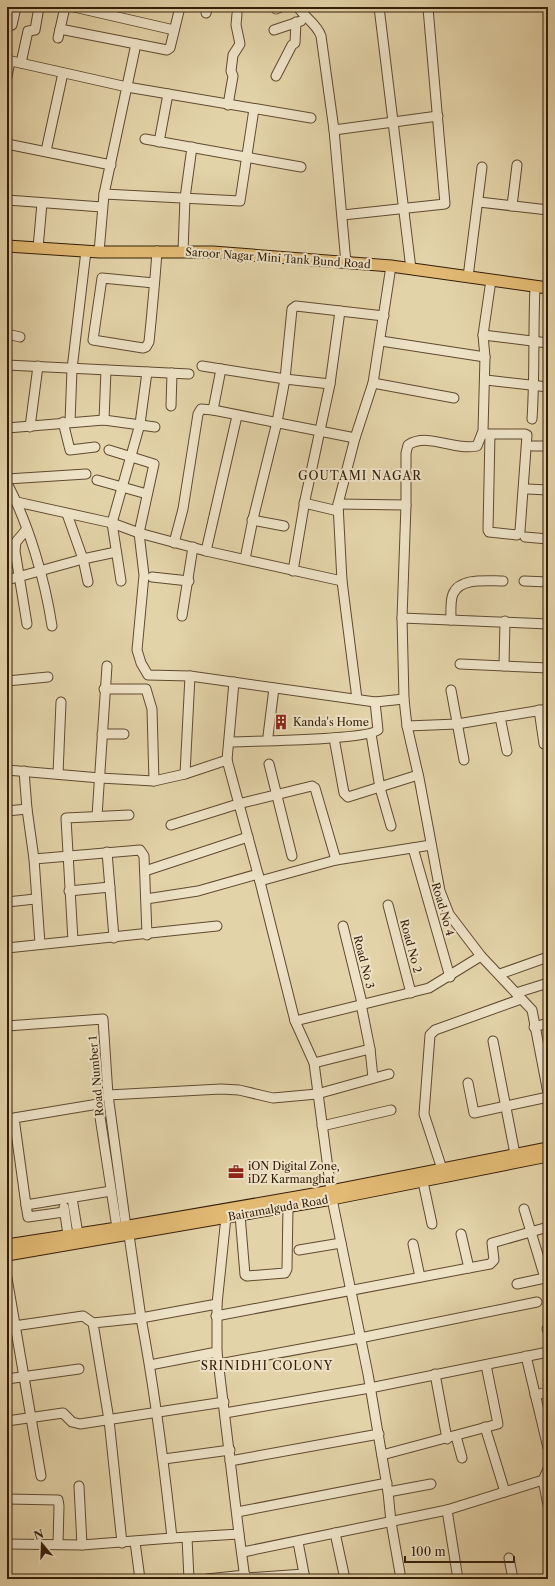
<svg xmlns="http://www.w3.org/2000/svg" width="555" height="1586" font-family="'Libre Caslon Text',serif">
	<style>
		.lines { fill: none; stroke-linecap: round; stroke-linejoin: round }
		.minor-casing { stroke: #604a30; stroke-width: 11 }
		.major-casing { stroke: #341d08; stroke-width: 13 }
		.minor { stroke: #ede2c6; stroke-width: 9 }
		.major { stroke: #e2ba74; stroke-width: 11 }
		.labels { text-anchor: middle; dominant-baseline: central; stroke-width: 4; stroke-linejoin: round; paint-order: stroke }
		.street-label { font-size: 11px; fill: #341d08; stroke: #ede2c6 }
		.poi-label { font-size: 11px; fill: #341d08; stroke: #ede2c6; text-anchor: start }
		.neighbourhood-label { font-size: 12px; letter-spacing: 1px; fill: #341d08; stroke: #ede2c6 }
	</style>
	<rect width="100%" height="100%" fill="#e3d3a8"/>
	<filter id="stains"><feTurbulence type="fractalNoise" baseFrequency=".005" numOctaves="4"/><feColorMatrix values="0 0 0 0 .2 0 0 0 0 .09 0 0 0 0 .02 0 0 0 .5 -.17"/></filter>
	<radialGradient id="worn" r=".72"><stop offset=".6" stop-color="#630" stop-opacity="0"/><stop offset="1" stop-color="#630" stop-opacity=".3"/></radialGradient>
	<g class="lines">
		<defs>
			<g id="minor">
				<path d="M74 7 174 30"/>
				<path d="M298 7C305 18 317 24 321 36L334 130 346 263"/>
				<path d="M379 7 411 269"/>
				<path d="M276 9 281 7"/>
				<path d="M206 13 208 7"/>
				<path d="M12 25 16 7"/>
				<path d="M60 29 167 50 170 48 180 7"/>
				<path d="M274 30 301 21"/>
				<path d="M58 38 65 7"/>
				<path d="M7 60 127 87 311 118"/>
				<path d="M21 63 28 31 35 30 39 7"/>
				<path d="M276 76 292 45 295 43 296 22"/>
				<path d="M7 77 10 61"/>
				<path d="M228 105 233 76 231 71 233 55 240 44 236 25 237 14"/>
				<path d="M334 130 438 116"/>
				<path d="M145 139 301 167"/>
				<path d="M159 142 168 94"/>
				<path d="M7 144 111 165"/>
				<path d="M46 151 63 73"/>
				<path d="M104 194 240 201 254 109"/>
				<path d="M7 200 102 207"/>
				<path d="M479 202 548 210"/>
				<path d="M512 206 517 165"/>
				<path d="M343 215 445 204 428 8"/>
				<path d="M38 248 42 203"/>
				<path d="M183 251 185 198 192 147"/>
				<path d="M99 252 104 194 136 44"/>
				<path d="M468 277 482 167"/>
				<path d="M154 283 102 278 93 340 143 348 146 347 149 342C152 312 155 282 157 251"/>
				<path d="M7 334 20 337"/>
				<path d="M483 335 548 343"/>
				<path d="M381 341 485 357 483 335 491 280"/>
				<path d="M485 357 483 431 477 446C454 451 428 432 408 445L406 453V505L402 618 404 699 407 726 419 778 440 891 449 914 481 956 532 1010 548 1093"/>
				<path d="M7 365 189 374"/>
				<path d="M202 366 285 379 330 384"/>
				<path d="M486 380 548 387"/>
				<path d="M373 383 454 398"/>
				<path d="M171 406 172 373"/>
				<path d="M213 410 221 369"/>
				<path d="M532 419C535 375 533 331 535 287"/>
				<path d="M104 420 106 370"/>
				<path d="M63 422 70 450 95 447"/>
				<path d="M70 422 72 369 86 251"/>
				<path d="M30 427 38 366"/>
				<path d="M7 428 104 420 155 427"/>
				<path d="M482 434H525L527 435 520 531 517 535 489 532 488 530 490 434"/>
				<path d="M533 446H548"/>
				<path d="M109 450 154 464 139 533 144 575 137 650 141 663 148 675 190 676 375 702 404 699"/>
				<path d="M7 479 86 474"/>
				<path d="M97 480 147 494"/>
				<path d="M7 483C29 525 45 580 52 626"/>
				<path d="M527 489 548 490"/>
				<path d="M17 502 112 523 139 533 206 551 342 581"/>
				<path d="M304 503 338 511"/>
				<path d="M338 504 406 505"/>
				<path d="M67 514 83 559 88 582"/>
				<path d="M252 520 284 526"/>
				<path d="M26 530 16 542 15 551 27 624"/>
				<path d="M525 537 548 539"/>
				<path d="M174 543 183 509 198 414 201 409 213 410 355 438"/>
				<path d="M206 551 237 416"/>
				<path d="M245 559 253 519 277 422 285 379 292 309 296 306 384 316"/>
				<path d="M293 571 305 500 330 384 340 311"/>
				<path d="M152 577 189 581"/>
				<path d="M7 580 83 559 116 552"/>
				<path d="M121 581 112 523 140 424 147 372"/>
				<path d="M524 581 548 582"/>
				<path d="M182 616 193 547"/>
				<path d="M402 618 548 624"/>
				<path d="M451 620C451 612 450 601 453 594 460 577 488 581 503 581"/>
				<path d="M460 664 548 668"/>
				<path d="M504 666 505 621"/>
				<path d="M7 681 48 677"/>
				<path d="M104 689H146L152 709 154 781"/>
				<path d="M451 690 464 760"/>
				<path d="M357 699 342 581 338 504 355 438 373 383 391 266"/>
				<path d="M539 710 544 744"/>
				<path d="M500 717 507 751"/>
				<path d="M407 726 457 724 548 709"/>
				<path d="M102 734H124"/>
				<path d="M371 734 380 788 391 826"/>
				<path d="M268 736 274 688"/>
				<path d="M334 738 344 793 348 797 418 775"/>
				<path d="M229 742C251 741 367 740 378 730L375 702"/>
				<path d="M227 760 258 874 295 1021 314 1063 331 1191"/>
				<path d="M269 764 292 856"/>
				<path d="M7 770 100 778 154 781 185 774 227 760 234 682"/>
				<path d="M24 771 27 809 34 859 40 944"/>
				<path d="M58 774 61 702"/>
				<path d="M185 774 190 676"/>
				<path d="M7 811 27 809"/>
				<path d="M97 816 107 666"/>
				<path d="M171 825 238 804 312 786 315 788 336 860"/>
				<path d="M413 848 450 977"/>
				<path d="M107 852 114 938"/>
				<path d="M34 859 140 850 144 856 147 935"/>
				<path d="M145 871 248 837"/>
				<path d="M260 881 336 860 431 845"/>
				<path d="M69 891 110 887"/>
				<path d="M146 899 198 891 258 874"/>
				<path d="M7 902 35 899"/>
				<path d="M388 905 411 993"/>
				<path d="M343 926 362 1003"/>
				<path d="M73 941 66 818 129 815"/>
				<path d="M7 948 217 926"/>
				<path d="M500 974 548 957"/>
				<path d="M516 993 548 983"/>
				<path d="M361 1004 370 1049 373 1078"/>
				<path d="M295 1021 429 988 481 956"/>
				<path d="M7 1026 103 1019 108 1095 126 1227"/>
				<path d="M534 1027 548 1023"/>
				<path d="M493 1041 515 1154"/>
				<path d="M314 1063 370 1049"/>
				<path d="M468 1083 474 1113 548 1097"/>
				<path d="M108 1095 221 1089 239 1090 273 1098 317 1094 389 1074"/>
				<path d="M322 1126 391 1110"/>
				<path d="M442 1169 424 1114 430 1035 435 1030 521 999"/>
				<path d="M423 1182 432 1224"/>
				<path d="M111 1191 26 1205 14 1118 98 1104 117 1228"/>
				<path d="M72 1198 78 1234"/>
				<path d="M332 1199 368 1374 388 1492 391 1522 401 1579"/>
				<path d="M26 1205 28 1217 64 1212"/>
				<path d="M64 1207 68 1235"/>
				<path d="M240 1215 245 1275 247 1276 285 1273 287 1269 288 1206"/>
				<path d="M461 1234 469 1268"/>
				<path d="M129 1235 141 1318 217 1304"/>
				<path d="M413 1244 420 1277"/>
				<path d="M299 1250 341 1243"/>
				<path d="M7 1278 41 1476"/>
				<path d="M517 1284 545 1278 524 1209"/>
				<path d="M216 1316 490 1264 494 1260 492 1243 548 1227"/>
				<path d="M7 1327 83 1316 93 1323"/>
				<path d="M547 1329H548"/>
				<path d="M526 1356 548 1448"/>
				<path d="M219 1364 360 1338 537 1302"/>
				<path d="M150 1365 217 1352"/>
				<path d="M435 1374 447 1439"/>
				<path d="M7 1379 79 1369"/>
				<path d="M535 1395 548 1392"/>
				<path d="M225 1413 370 1388 548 1352"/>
				<path d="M7 1421 63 1413 72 1422 80 1424 224 1402"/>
				<path d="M485 1427 505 1492"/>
				<path d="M456 1436 462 1458"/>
				<path d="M382 1455 498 1424 486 1365"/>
				<path d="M164 1459 230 1450"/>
				<path d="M230 1461 379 1434"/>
				<path d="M543 1480 548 1505"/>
				<path d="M79 1486 82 1545"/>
				<path d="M388 1492 431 1484"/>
				<path d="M7 1499 58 1500 59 1506 58 1544"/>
				<path d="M447 1510 458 1579"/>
				<path d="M237 1512 387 1483"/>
				<path d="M335 1533 345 1579"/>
				<path d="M239 1534 245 1579"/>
				<path d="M172 1538 239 1534 217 1352V1304L226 1217"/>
				<path d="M187 1538 189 1579"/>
				<path d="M135 1542 140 1579"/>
				<path d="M298 1542 305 1579"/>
				<path d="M7 1544 82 1545 172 1538C164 1464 155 1391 141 1318L93 1323 109 1420 122 1543"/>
				<path d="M243 1552 447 1510 543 1480 548 1469"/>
				<path d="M509 1558 513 1579"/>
				<path d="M245 1578 304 1574"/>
				<path d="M207 1579 245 1575"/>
			</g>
			<g id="major">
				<path d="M7 246 99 252H213L391 266 548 288"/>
				<path d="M7 1245 117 1228 331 1191 548 1148"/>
				<path d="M7 1255 332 1199 548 1156"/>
			</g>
		</defs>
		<!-- minor casing -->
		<use href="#minor" class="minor-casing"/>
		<!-- major casing -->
		<use href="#major" class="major-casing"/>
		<!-- minor -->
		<use href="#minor" class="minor"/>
		<!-- major -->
		<use href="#major" class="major"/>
	</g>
	<!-- icons -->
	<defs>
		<symbol id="building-bare" viewBox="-9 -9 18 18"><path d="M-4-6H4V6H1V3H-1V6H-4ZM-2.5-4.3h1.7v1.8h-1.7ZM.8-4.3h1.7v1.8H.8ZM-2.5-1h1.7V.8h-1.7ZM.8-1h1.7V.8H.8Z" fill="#8f2418" stroke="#ede2c6" stroke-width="2.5" paint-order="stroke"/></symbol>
		<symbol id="office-bare" viewBox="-9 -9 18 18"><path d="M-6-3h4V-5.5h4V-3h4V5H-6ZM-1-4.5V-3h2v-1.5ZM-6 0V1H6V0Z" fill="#8f2418" stroke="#ede2c6" stroke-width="2.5" paint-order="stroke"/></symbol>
	</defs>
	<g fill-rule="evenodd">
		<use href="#building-bare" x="270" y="711" width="22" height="22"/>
		<use href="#office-bare" x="225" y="1161" width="22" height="22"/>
	</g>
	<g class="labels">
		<!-- street labels -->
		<g class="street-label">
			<text transform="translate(278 258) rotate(4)">Saroor Nagar Mini Tank Bund Road</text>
			<text transform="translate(443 909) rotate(74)">Road No 4</text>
			<text transform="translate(411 946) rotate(75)">Road No 2</text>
			<text transform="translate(364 962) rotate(76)">Road No 3</text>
			<text transform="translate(96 1076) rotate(-95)">Road Number 1</text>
			<text transform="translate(278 1208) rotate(-10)">Bairamalguda Road</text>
		</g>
		<!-- poi labels -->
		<g class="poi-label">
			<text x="293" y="722">Kanda's Home</text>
			<text x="248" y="1166">iON Digital Zone,<tspan x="248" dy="13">iDZ Karmanghat</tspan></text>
		</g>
		<!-- neighbourhood labels -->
		<g class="neighbourhood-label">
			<text x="360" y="475">GOUTAMI NAGAR</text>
			<text x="267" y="1365">SRINIDHI COLONY</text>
		</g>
	</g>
	<!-- margin -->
	<rect width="555" height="1586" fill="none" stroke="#e3d3a8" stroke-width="24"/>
	<rect x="8" y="8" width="539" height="1570" fill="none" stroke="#341d08" stroke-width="2"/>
	<rect x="12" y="12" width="531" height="1562" fill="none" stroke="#341d08"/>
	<!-- north arrow -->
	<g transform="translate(42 1544) rotate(341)" stroke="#ede2c6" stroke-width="3" paint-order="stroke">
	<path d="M0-3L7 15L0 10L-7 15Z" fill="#341d08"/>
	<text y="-6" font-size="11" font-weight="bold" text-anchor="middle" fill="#341d08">N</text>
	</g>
	<!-- scale -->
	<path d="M405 1556v6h109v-6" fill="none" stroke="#341d08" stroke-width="2"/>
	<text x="411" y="1556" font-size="12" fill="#341d08" stroke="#ede2c6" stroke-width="3" paint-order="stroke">100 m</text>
	<rect width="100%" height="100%" filter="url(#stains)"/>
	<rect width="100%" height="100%" fill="url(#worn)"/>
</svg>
